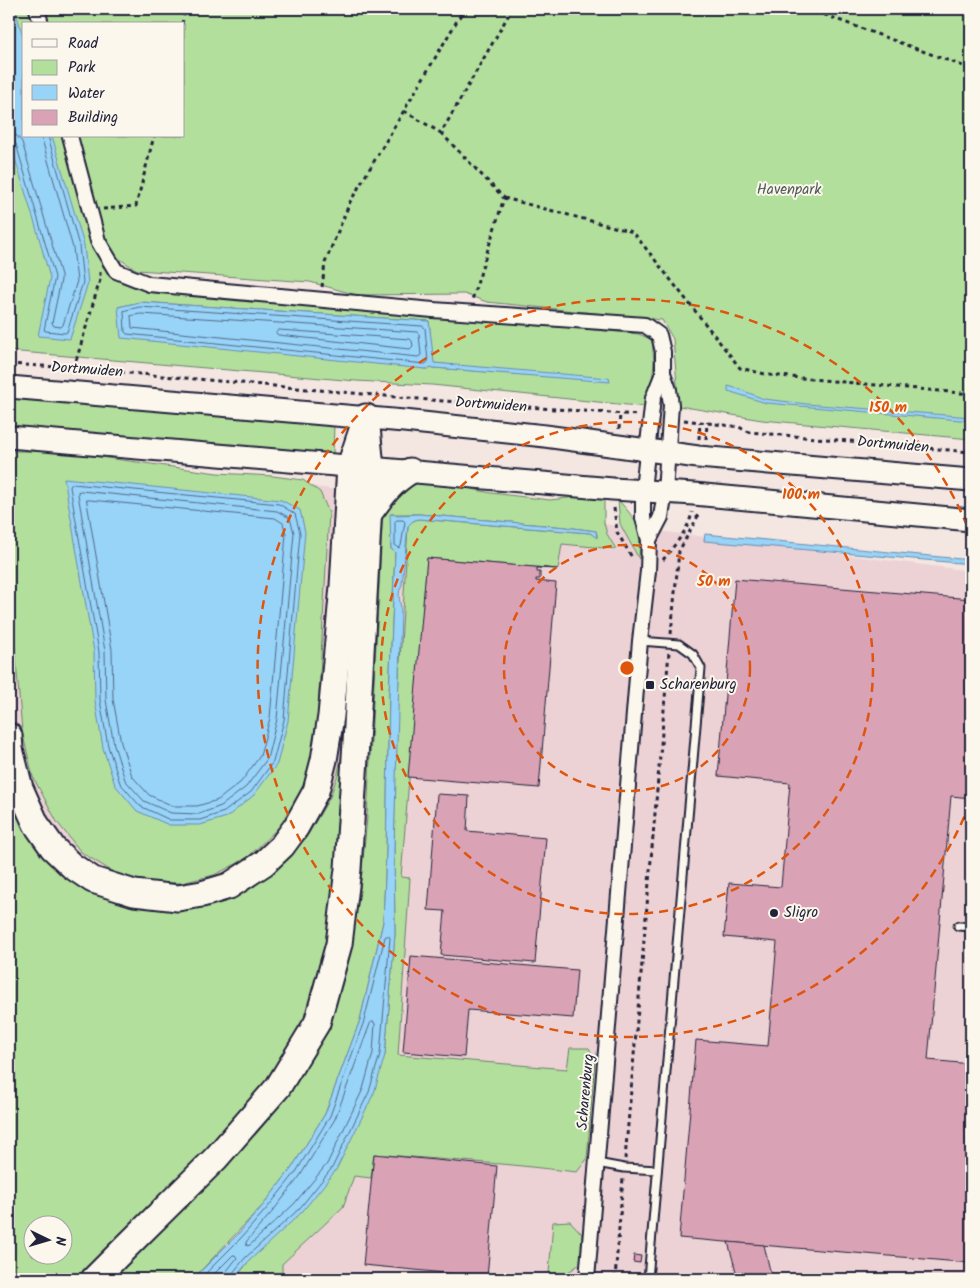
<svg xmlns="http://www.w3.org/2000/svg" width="980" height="1288" font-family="Kalam,sans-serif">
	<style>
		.built { fill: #ecd2d4; fill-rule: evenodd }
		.green { fill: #b3df9d; stroke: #6a806c; fill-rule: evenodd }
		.water { fill: #98d3f8; stroke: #698cac }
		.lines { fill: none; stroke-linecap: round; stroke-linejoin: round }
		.shore { stroke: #516987; stroke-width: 1 }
		.building { fill: #daa2b5; stroke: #22223b }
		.service-casing { stroke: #22223b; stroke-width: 11 }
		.minor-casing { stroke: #22223b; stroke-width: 18 }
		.primary-casing { stroke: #22223b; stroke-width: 25 }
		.motorway-casing { stroke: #22223b; stroke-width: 29 }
		.path { stroke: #22223b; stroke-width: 3; stroke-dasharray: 4 4; stroke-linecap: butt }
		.service { stroke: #fbf7ec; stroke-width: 7 }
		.minor { stroke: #fbf7ec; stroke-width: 14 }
		.primary { stroke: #fbf7ec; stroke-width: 21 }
		.motorway { stroke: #fbf7ec; stroke-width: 25 }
		.ring { fill: none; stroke: #de560e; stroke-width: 2.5; stroke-dasharray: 9 6 }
		.poi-dot { fill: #22223b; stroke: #fbf7ec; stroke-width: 2 }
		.labels { text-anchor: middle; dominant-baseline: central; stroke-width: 4; stroke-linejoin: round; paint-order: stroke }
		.park-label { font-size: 15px; fill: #4e5b58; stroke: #fbf7ec }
		.street-label { font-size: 15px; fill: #22223b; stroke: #fbf7ec }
		.poi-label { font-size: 15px; fill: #22223b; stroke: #fbf7ec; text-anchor: start }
		.centre { fill: #de560e; stroke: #fbf7ec; stroke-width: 2.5 }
		.ring-label { font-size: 15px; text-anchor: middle; font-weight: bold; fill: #de560e; stroke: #fbf7ec; stroke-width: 4; stroke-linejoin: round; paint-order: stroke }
	</style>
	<rect width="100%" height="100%" fill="#f4e6e1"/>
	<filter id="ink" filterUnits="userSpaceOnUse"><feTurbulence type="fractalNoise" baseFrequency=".02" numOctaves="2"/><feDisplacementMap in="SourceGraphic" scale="10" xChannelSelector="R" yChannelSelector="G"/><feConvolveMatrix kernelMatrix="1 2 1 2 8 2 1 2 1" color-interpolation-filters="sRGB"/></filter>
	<g filter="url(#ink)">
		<!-- built -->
		<path class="built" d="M9 448 971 571V1279H9ZM32 1226H62V1256H32Z"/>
		<!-- green -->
		<g class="green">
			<path d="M9 9H30L34 24H24V136H65L88 223 103 267 120 282 144 291 437 315 639 334 652 340 654 362 652 382 647 407 432 385 356 381 9 351ZM140 302 429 321 433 363 610 381 434 368 425 369 118 307Z"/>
			<path d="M42 9H971V439L762 420 679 406 673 339 662 320 487 302 464 294 357 295 310 282 137 270 118 258 106 240 77 136H184V24H46Z"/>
			<path d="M9 393 331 420 334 426 333 454 328 456 9 429Z"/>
			<path d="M9 451H56L217 473 273 476 303 480 320 492 329 513 317 728 306 782 285 821 246 859 214 875 182 883 147 882 113 872 81 852 57 822 33 777 22 731 15 648 9 607Z"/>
			<path d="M414 483H443L491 493 550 500 594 495 604 498V523L607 534 616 549 562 544 558 569 427 558 401 877 410 878 398 1055 567 1069 570 1048H589L595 1060 587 1159 577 1172 513 1165 374 1154 371 1178 354 1176 343 1207 282 1264V1279H235L249 1261 385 1055 395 934 394 849 397 712 408 526 413 521 418 519 590 533 597 537V535L596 531 566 527 419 514H391V549L395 551 389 695 386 853 383 922 360 1020 325 1114 291 1169 264 1204 193 1279H106L328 1023 347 967 360 891 367 818 383 509 401 488Z"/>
			<path d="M618 500C639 522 641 529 639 559L620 524Z"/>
			<path d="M342 753 349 759 340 888 311 1012 287 1061 218 1146 111 1244 80 1279H9V993L12 902 9 824V772L61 866 221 898 253 885 280 866 306 838 330 797 337 777ZM32 1226H62V1256H32Z"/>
			<path d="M570 1221 582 1234 580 1264 564 1275 549 1273 553 1222Z"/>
		</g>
		<!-- water -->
		<g class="water">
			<path d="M9 9H15L24 40V136H52L84 245 88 283 70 339 38 336 50 278 38 234 9 139Z"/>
			<path d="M140 302 429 321 434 363 609 378 610 382 434 368 425 369 121 338 118 307Z"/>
			<path d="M728 386 739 389 764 399 807 404 971 417V421L766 403 728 391Z"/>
			<path d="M64 478 281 500 300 510 305 532 288 721 277 764 254 795 227 817 200 825H169L137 811 115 785 103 748 95 701 94 652Z"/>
			<path d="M390 514 397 515 419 514 566 527 596 531 597 538 590 533 418 519 413 521 408 526 402 585C397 593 400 600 401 609L394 849 395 934 385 1055 374 1093 336 1170 302 1212 249 1261 234 1279H193L238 1234 264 1204 291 1169 325 1114 360 1020 383 922 386 853 389 695 395 552 391 549Z"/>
			<path d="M705 534 971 560V564L704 541Z"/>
		</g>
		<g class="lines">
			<!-- shore -->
			<g class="shore">
				<path d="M9 134 16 135 22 142 61 275V280L52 323 54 326 61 327 63 325 77 281 73 248 41 136"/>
				<path d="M9 140 13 141 16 144 55 277 44 330 46 331 65 333 67 332 83 282 79 246 48 136"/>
				<path d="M140 307 422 326 425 328 428 362 425 364 127 334 125 332 124 311Z"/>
				<path d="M141 314 417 332 419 334 421 355 418 357 132 328 131 316Z"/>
				<path d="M279 330 410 339 412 341 413 346 410 349 278 335 276 333Z"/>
				<path d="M73 484 279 504 295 514 300 533 284 720 273 762 251 792 224 812 200 820H170L140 806 120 783 108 746 100 700 99 652 70 487 71 485Z"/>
				<path d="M81 491 277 511 290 518 294 533 277 719 267 759 246 787 221 806 199 814 171 813 144 801 125 780 114 745 106 700 105 651 78 494V492Z"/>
				<path d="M87 500H90L275 518 283 523 286 534 270 718 260 756 241 782 218 800 197 806H173L149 795 132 776 121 743 113 699 112 650Z"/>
				<path d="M397 520H403L405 522 401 546 399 548 395 545V522Z"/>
				<path d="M372 1022H374L375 1024 373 1053 363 1089 327 1164 294 1204 250 1245 247 1246 246 1242 273 1211 300 1176 335 1119 370 1024Z"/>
				<path d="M200 1279 241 1238 268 1207 296 1172 330 1116 364 1021 385 937 386 936H389L390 938 380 1054 369 1092 332 1168 299 1209 245 1258 232 1274 230 1279"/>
				<path d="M209 1279 233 1255H235L237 1258 226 1272 224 1279"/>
			</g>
		</g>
		<!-- building -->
		<g class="building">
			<path d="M427 558 558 569 537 568V572H540V579H536V581L556 583 539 788 408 777Z"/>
			<path d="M735 579 971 599V798L951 796 928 1060 971 1064V1263L679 1238 696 1040 768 1046 777 942 724 937 729 883 781 887 790 783 718 776Z"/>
			<path d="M437 794 469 796 467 831 546 838 535 963 441 955 445 911 428 910Z"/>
			<path d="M411 956 577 970 573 1018 468 1010 464 1057 403 1052Z"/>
			<path d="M374 1154 497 1166 487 1277 363 1265Z"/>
			<path d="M728 1242 764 1245 772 1279H738Z"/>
			<path d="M634 1255 641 1256 640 1263 633 1262Z"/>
		</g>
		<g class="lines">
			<defs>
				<g id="service">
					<path d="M640 641 679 644 693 654 701 668 648 1279"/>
					<path d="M958 926 971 927"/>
					<path d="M597 1163 624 1168 657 1170"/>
				</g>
				<g id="minor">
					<path d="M37 9 41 24"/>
					<path d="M70 136 98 241 116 271 149 284 433 310 645 325 659 335 663 352V373L669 390 671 405 665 492 661 517 649 540"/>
					<path d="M587 1279 640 641 648 571 649 540 643 518V490L653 398 663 373"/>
				</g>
				<g id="primary">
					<path d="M9 387 404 421 545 436 698 457 971 480"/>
					<path d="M9 437 613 489 694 494 971 520"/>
				</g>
				<g id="motorway">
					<path d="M368 515C381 497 390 483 410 471"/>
					<path d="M9 736 10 749 20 788 36 824 53 848 72 866 93 880 134 893 178 898 202 894 229 886 264 863 282 846 296 827 316 791 324 760 331 716 343 586 350 466 364 424"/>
					<path d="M94 1279 118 1255 216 1158 278 1087 317 1023 339 944 348 869 357 726 371 468 366 417"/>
				</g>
			</defs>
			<!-- service casing -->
			<use href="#service" class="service-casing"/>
			<!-- minor casing -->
			<use href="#minor" class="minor-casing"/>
			<!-- primary casing -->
			<use href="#primary" class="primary-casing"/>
			<!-- motorway casing -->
			<use href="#motorway" class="motorway-casing"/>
			<!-- path -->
			<g class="path">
				<path d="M809 9 971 69"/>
				<path d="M182 24 185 9"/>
				<path d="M404 111 441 133 512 9"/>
				<path d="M441 133 504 198 472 300"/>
				<path d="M504 198 633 232 740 368 769 375 971 394"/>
				<path d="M103 209 136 206 154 136"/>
				<path d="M322 287 325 263 350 202 464 9"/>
				<path d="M9 364 74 368 430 400 638 415"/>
				<path d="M74 368 100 280V272"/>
				<path d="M684 420 739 427 749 432 971 452"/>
				<path d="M619 429 620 413"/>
				<path d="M699 439 700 422"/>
				<path d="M706 439 707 422"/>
				<path d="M614 508 617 532 633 559"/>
				<path d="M663 560C674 545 689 530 692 512"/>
				<path d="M671 634 679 551 697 518 698 512"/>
				<path d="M625 1159 669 652"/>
				<path d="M615 1279 623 1178"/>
			</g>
			<!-- service -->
			<use href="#service" class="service"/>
			<!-- minor -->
			<use href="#minor" class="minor"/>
			<!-- primary -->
			<use href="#primary" class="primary"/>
			<!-- motorway -->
			<use href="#motorway" class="motorway"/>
		</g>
	</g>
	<!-- distance rings -->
	<g class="ring">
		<circle cx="627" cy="668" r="123"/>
		<circle cx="627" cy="668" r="246"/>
		<path d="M970 803A369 369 0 1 1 970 533"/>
	</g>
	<!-- markers -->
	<g class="poi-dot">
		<rect x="645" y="680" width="10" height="10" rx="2.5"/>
		<circle cx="774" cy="913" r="5"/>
	</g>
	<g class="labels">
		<!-- park labels -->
		<g class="park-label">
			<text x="789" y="190">Havenpark</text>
		</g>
		<!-- street labels -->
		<g class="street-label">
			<text transform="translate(87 370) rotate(4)">Dortmuiden</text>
			<text transform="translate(491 405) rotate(4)">Dortmuiden</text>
			<text transform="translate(893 445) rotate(5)">Dortmuiden</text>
			<text transform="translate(586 1092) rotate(-85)">Scharenburg</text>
		</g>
		<!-- poi labels -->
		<g class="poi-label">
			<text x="660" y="685">Scharenburg</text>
			<text x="784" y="913">Sligro</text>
		</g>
	</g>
	<circle cx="627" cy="668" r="8" class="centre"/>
	<g class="ring-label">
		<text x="888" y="412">150 m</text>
		<text x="801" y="499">100 m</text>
		<text x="714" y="586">50 m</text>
	</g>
	<!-- margin -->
	<rect width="980" height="1288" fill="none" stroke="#fbf7ec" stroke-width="30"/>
	<rect x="15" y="15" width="950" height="1258" fill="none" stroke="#22223b" stroke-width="2" filter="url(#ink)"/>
	<!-- legend -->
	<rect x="22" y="22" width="162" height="115" fill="#fbf7ec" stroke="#a4a2a5"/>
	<rect x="32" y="39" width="25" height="8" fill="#fbf7ec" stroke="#a4a2a5"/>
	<text x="68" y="48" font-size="15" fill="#22223b">Road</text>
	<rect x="32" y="60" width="25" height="15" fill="#b3df9d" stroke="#a4a2a5"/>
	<text x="68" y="72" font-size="15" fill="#22223b">Park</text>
	<rect x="32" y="85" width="25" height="15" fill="#98d3f8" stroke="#a4a2a5"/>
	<text x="68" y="98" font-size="15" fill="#22223b">Water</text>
	<rect x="32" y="110" width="25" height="15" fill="#daa2b5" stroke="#a4a2a5"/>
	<text x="68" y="122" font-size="15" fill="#22223b">Building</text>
	<!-- north arrow -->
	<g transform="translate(48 1240) rotate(95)"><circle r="24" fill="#fbf7ec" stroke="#a4a2a5"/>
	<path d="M0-4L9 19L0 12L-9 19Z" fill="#22223b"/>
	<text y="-8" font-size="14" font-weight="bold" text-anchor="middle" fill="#22223b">N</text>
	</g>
</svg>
